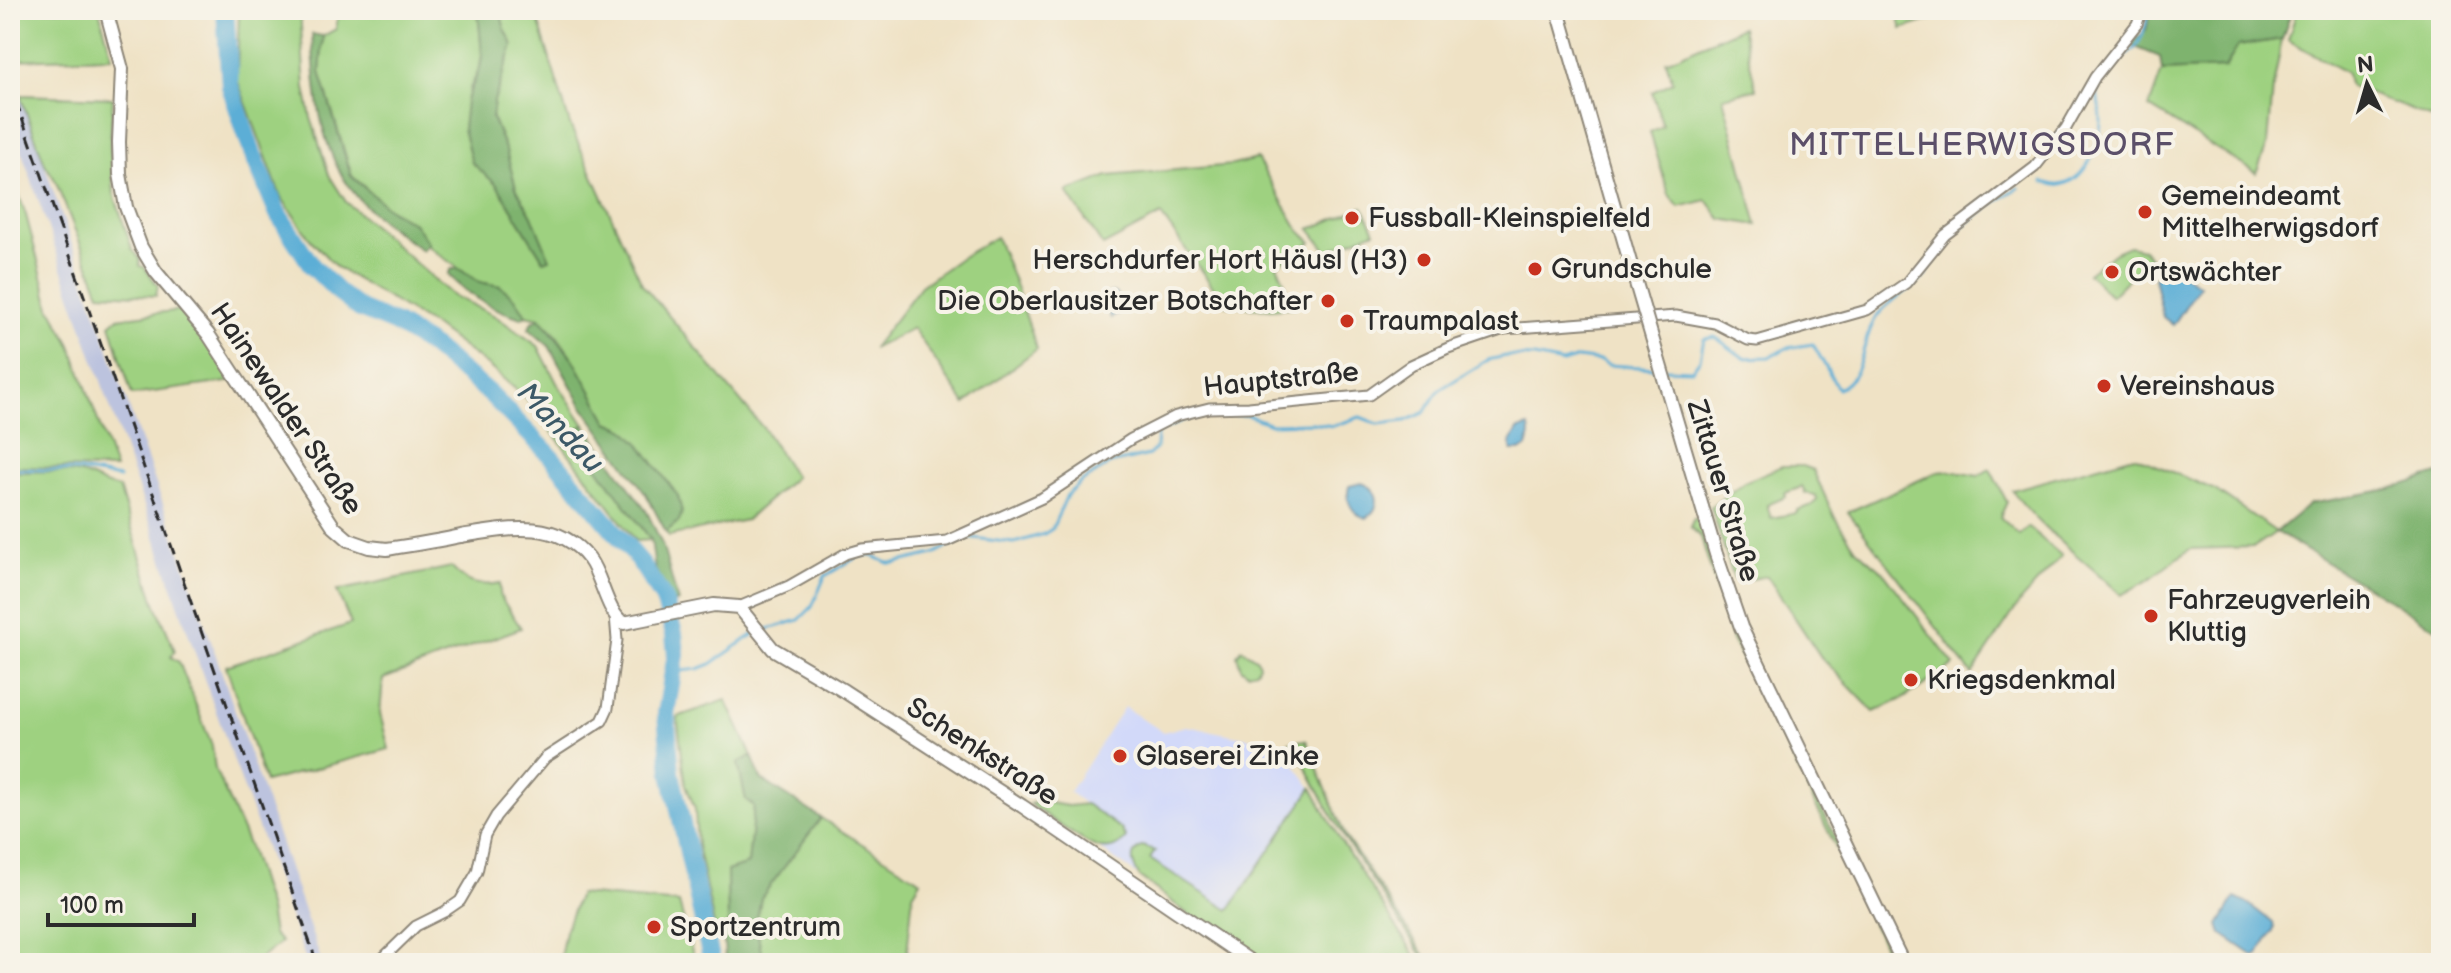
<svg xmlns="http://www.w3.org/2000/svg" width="2451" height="973" font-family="'Balsamiq Sans',sans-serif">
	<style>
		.built { fill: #d2d9f9 }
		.industrial { fill: #bcc3de }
		.green { fill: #9ed180; stroke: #647e56; stroke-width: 2; fill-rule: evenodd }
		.forest { fill: #7eb36e; stroke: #546f4c; stroke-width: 2 }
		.water { fill: #5baed6; stroke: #436c80; stroke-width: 2 }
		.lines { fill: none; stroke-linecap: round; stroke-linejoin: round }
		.stream { stroke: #5baed6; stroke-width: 3 }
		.river { stroke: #5baed6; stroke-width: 18 }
		.minor-casing { stroke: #8d8678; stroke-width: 13 }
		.major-casing { stroke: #8d8678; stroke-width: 16 }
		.minor { stroke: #fff; stroke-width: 9 }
		.major { stroke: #fff; stroke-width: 12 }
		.rail { stroke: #2b2b2b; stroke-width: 3; stroke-dasharray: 12 6; stroke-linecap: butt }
		.major-bridge-casing { stroke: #8d8678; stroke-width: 16; stroke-linecap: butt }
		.major-bridge { stroke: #fff; stroke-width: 12 }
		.poi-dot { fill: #c8321e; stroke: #f7f3e8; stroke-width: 3 }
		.labels { text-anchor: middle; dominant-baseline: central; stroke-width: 8; stroke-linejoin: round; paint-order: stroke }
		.poi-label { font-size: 28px; fill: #2b2b2b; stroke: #f7f3e8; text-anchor: start }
		.street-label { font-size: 28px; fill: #2b2b2b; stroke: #f7f3e8 }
		.water-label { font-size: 30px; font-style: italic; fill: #3c5967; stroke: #f7f3e8 }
		.quarter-label { font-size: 32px; letter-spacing: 2px; fill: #5b4f69; stroke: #f7f3e8 }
	</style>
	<rect width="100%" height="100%" fill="#f7f3e8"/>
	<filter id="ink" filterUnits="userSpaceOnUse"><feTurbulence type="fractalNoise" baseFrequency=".0125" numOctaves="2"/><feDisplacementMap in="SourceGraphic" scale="16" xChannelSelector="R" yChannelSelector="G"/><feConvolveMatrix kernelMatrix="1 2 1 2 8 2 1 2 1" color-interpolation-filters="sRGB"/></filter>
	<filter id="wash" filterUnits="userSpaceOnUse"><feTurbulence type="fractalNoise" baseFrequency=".006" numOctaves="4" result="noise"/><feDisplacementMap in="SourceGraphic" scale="32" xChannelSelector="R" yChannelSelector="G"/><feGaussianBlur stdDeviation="1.8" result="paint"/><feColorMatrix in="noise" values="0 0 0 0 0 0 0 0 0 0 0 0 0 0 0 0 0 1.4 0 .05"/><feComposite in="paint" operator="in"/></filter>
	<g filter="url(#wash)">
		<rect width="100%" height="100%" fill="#efe2c5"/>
		<!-- built -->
		<path class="built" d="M1124 707 1163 732 1186 726 1279 744 1312 788 1229 910 1149 859 1133 867 1139 876 1097 847 1114 848 1125 833 1069 792Z"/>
		<!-- industrial -->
		<path class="industrial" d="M10 67 212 644 322 963H307L202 673 10 118Z"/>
		<!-- green -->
		<g class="green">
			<path d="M10 10H99L112 57 10 60Z"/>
			<path d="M239 10H300L305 88 311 118 329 175 346 202 452 295 495 316 538 346 557 383 585 425 579 428 593 461 651 540 636 541 526 398 487 365 436 327 336 267 310 239 281 197 237 79Z"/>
			<path d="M339 10H478L482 55 480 68 470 88 463 129 472 162 497 185 544 261 532 216 516 188 506 151 492 117 494 101 513 45 504 27 500 10H535L570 125 642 284 764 429 795 477 746 520 669 536 666 532 679 521 667 481 624 429 608 422 574 360 554 332 540 318 526 315 521 307 500 286 479 282 469 276 430 248 414 223 390 210 352 176 320 72 323 36 336 29Z"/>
			<path d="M1896 10H1932L1933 19 1902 29Z"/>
			<path d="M2297 10H2441V122L2350 86 2345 72 2288 40Z"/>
			<path d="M1742 27 1756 89 1723 97 1757 225 1721 219 1707 200 1679 207 1669 195 1650 132 1663 126 1652 92 1673 82 1666 61Z"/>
			<path d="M2282 39 2273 88 2268 143 2256 173 2149 107 2162 71 2224 68 2238 46Z"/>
			<path d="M20 95 113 98 110 144 114 194 132 249 140 259V266L144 267 158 286 156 296 100 293 55 180 45 164Z"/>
			<path d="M1257 159 1299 230 1312 242 1277 265 1295 307 1270 309 1226 305 1161 215 1103 246 1067 192 1108 176 1233 165Z"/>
			<path d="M10 170 26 215 50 307 71 345 115 469 10 467Z"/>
			<path d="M1363 207 1375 231 1327 251 1310 229Z"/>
			<path d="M996 237 1014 281 1037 349 965 404 913 328 872 349 921 286 960 258Z"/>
			<path d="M2129 246 2143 249 2150 257 2111 296 2088 273 2115 252Z"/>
			<path d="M181 310 234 381 132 395 110 324 117 318Z"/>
			<path d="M2134 456 2215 490 2276 532 2254 547 2190 549 2147 581 2121 595C2084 558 2043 533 2012 490Z"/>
			<path d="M1782 466H1802L1813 470 1835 518 1856 549 1884 573 1954 665 1904 698 1874 712 1821 657 1767 576 1741 581 1734 579 1711 507 1744 482ZM1802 487 1805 493 1815 495 1817 500 1813 505 1797 510V513L1771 518 1767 505 1786 497 1785 493Z"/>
			<path d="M1990 469 2007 502 2000 517 2019 535 2028 527 2062 556 2022 599 1972 674 1848 512 1937 472 1950 471 1978 476Z"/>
			<path d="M10 472C32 472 55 470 76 473 93 476 103 486 119 488L154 600 175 651 171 657 179 662 212 746 215 769 250 849 269 910 273 934 281 942 255 963H10Z"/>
			<path d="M1694 518 1700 521 1762 687 1897 963H1892L1759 689 1732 640 1701 537 1690 527Z"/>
			<path d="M451 567C466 584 479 587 500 583V596L521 628 383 679 380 714 389 749 265 782 226 666 351 624 337 591Z"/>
			<path d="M1242 649 1257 659 1259 665 1256 671 1247 673 1241 668 1237 655Z"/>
			<path d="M726 700 752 756 738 763 746 800 754 805 748 864 727 871 728 921 724 940 716 934 697 845 695 809 686 785 677 717Z"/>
			<path d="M1306 740 1345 836 1430 963H1427L1344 838 1306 767 1289 742Z"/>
			<path d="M1312 788 1340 840 1420 963H1259L1212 933 1139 876C1132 864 1128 853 1143 846L1155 851 1150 859 1229 910Z"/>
			<path d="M1038 801 1068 806 1086 804 1121 829 1126 838C1119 847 1108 851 1097 847 1083 843 1044 814 1030 804Z"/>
			<path d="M821 818 921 881 913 894 906 963H763L756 923 761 898Z"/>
			<path d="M579 894 679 903 695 963H559L565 931Z"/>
		</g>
		<!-- forest -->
		<g class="forest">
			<path d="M478 10H500L504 27 513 45 494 101 492 118 506 151 516 188 532 216 550 259 544 261 497 185 472 163 463 129 466 101 480 68 482 55Z"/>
			<path d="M2152 10H2274L2290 15 2282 39 2238 46 2225 68 2162 71 2160 57 2130 45 2146 30Z"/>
			<path d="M312 34 323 36 320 72 351 176 390 210 414 223 428 243 422 250C398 233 369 214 351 189 318 146 315 86 312 34Z"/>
			<path d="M451 269H459L479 282 500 286 515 298 526 315 522 318C496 311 465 295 448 274Z"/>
			<path d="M540 318 574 360 608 422 625 429 639 443 678 496 682 512 679 521 666 532 646 494 583 407 549 346 529 329 531 323Z"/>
			<path d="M585 425 647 512 662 544 678 601 672 603 655 569 651 540 593 461 579 435V428Z"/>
			<path d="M2441 473V631L2276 532 2310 504 2390 489Z"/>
			<path d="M752 756 761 779 821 818 761 898 756 923 763 963H725L724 940 728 921 727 871 748 864 754 806 746 800 738 763Z"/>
		</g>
		<!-- water -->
		<g class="water">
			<path d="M2172 268 2200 285 2173 325 2163 317 2154 277Z"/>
			<path d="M1109 293H1116L1126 310 1111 318 1104 298Z"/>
			<path d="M1529 427 1530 435 1527 447 1520 451H1512L1510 444 1518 430Z"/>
			<path d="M1361 483C1380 488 1382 506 1367 518 1352 515 1345 500 1349 486Z"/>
			<path d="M2235 898 2249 904 2273 923 2274 929 2258 955 2254 956 2222 934 2219 925Z"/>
		</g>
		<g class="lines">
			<!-- stream -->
			<g class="stream">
				<path d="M2043 182C2049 183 2054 186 2060 185 2085 181 2101 145 2101 121 2101 106 2093 94 2101 79 2108 65 2122 59 2133 50 2143 40 2146 23 2149 10"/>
				<path d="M1664 369 1692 370 1700 359 1704 339 1715 337 1744 358 1769 357 1787 348 1813 344 1838 389C1865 378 1861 338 1877 316 1888 301 1907 292 1921 280 1931 271 1935 255 1945 244 1961 225 1996 200 2019 188"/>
				<path d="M10 469 79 471 119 478"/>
				<path d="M765 630 799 620 812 607 825 576 859 556 871 555 888 563H895L934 554 966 537 1014 543 1044 534 1052 529 1067 495 1080 483 1110 464 1149 455 1156 448 1157 433 1183 420 1202 415H1247L1271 424 1312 423 1333 426 1360 417 1378 424 1405 421 1424 413 1439 390 1488 360 1506 356 1534 357 1563 363 1578 358 1601 361 1608 365 1656 368"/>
				<path d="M674 672 698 669 711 664 754 634"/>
			</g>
			<!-- river -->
			<path class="river" d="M225 10 230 86 252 152 278 214 312 266 339 293 360 309 396 324 430 345 490 394 548 453 638 559 664 599 674 634 676 654 666 714 671 773 712 963"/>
		</g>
	</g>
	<g filter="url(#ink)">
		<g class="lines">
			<defs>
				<g id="minor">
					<path d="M739 607 789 586 845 554 862 549 947 541 1042 498 1131 439 1176 416 1209 408 1249 407 1369 395 1411 365 1448 348 1504 329 1676 316 1715 323 1748 340 1757 341 1867 310 1906 283 1945 235 2035 167 2066 128 2095 77 2137 24 2142 10"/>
					<path d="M378 963 416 926 444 912 460 901 477 872 485 835 496 816 545 758 602 721 608 708 617 640 615 615"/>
				</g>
				<g id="major">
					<path d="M106 10 122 69 119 142 120 174 126 207 141 247 156 272 208 334 334 527 349 540 369 547 387 549C412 545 437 541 461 536 505 529 557 517 589 559 602 576 607 614 624 623L714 605 739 607 773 649 844 691 1022 806 1253 963"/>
					<path d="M1558 10 1636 283"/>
					<path d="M1668 392 1716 554 1741 627 1903 963"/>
				</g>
			</defs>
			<!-- minor casing -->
			<use href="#minor" class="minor-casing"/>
			<!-- major casing -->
			<use href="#major" class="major-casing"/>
			<!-- minor -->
			<use href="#minor" class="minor"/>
			<!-- major -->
			<use href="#major" class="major"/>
			<!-- rail -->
			<path class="rail" d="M10 84 317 963"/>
			<defs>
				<path id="major-bridge" d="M1636 283 1668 392"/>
			</defs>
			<!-- major-bridge casing -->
			<use href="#major-bridge" class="major-bridge-casing"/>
			<!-- major-bridge -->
			<use href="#major-bridge" class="major-bridge"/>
		</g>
	</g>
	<!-- markers -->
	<g class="poi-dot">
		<circle cx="2145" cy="212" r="8"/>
		<circle cx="1352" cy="218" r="8"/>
		<circle cx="1424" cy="260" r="8"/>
		<circle cx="1535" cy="269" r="8"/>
		<circle cx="2112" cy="272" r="8"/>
		<circle cx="1328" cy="301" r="8"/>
		<circle cx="1347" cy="321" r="8"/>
		<circle cx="2104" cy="386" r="8"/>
		<circle cx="2151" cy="616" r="8"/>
		<circle cx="1911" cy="680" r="8"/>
		<circle cx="1120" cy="756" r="8"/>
		<circle cx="654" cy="927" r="8"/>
	</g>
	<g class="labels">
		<!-- poi labels -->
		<g class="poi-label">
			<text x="2161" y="196">Gemeindeamt<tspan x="2161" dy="32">Mittelherwigsdorf</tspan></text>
			<text x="1368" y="218">Fussball-Kleinspielfeld</text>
			<text x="1408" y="260" text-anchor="end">Herschdurfer Hort Häusl (H3)</text>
			<text x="1551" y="269">Grundschule</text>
			<text x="2128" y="272">Ortswächter</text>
			<text x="1312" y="301" text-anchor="end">Die Oberlausitzer Botschafter</text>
			<text x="1363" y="321">Traumpalast</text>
			<text x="2120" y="386">Vereinshaus</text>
			<text x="2167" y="600">Fahrzeugverleih<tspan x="2167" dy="32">Kluttig</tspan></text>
			<text x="1927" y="680">Kriegsdenkmal</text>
			<text x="1136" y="756">Glaserei Zinke</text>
			<text x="670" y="927">Sportzentrum</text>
		</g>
		<!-- street labels -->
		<g class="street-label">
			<text transform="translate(1281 380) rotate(-6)">Hauptstraße</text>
			<text transform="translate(286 409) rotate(56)">Hainewalder Straße</text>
			<text transform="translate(1723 491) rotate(73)">Zittauer Straße</text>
			<text transform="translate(982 752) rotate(33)">Schenkstraße</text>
		</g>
		<!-- water labels -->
		<g class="water-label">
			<text transform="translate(560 428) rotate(47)">Mandau</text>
		</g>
		<!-- quarter labels -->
		<g class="quarter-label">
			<text x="1982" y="145">MITTELHERWIGSDORF</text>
		</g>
	</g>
	<!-- margin -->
	<rect width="2451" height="973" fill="none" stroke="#f7f3e8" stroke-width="40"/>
	<!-- north arrow -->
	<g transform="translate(2367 84) rotate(355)" stroke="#f7f3e8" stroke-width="6" paint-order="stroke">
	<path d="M0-6L14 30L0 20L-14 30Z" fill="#2b2b2b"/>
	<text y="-12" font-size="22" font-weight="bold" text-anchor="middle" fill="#2b2b2b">N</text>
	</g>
	<!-- scale -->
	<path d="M48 913v12h146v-12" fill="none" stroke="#2b2b2b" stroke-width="4"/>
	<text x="60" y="913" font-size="24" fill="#2b2b2b" stroke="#f7f3e8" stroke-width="6" paint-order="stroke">100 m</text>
</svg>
